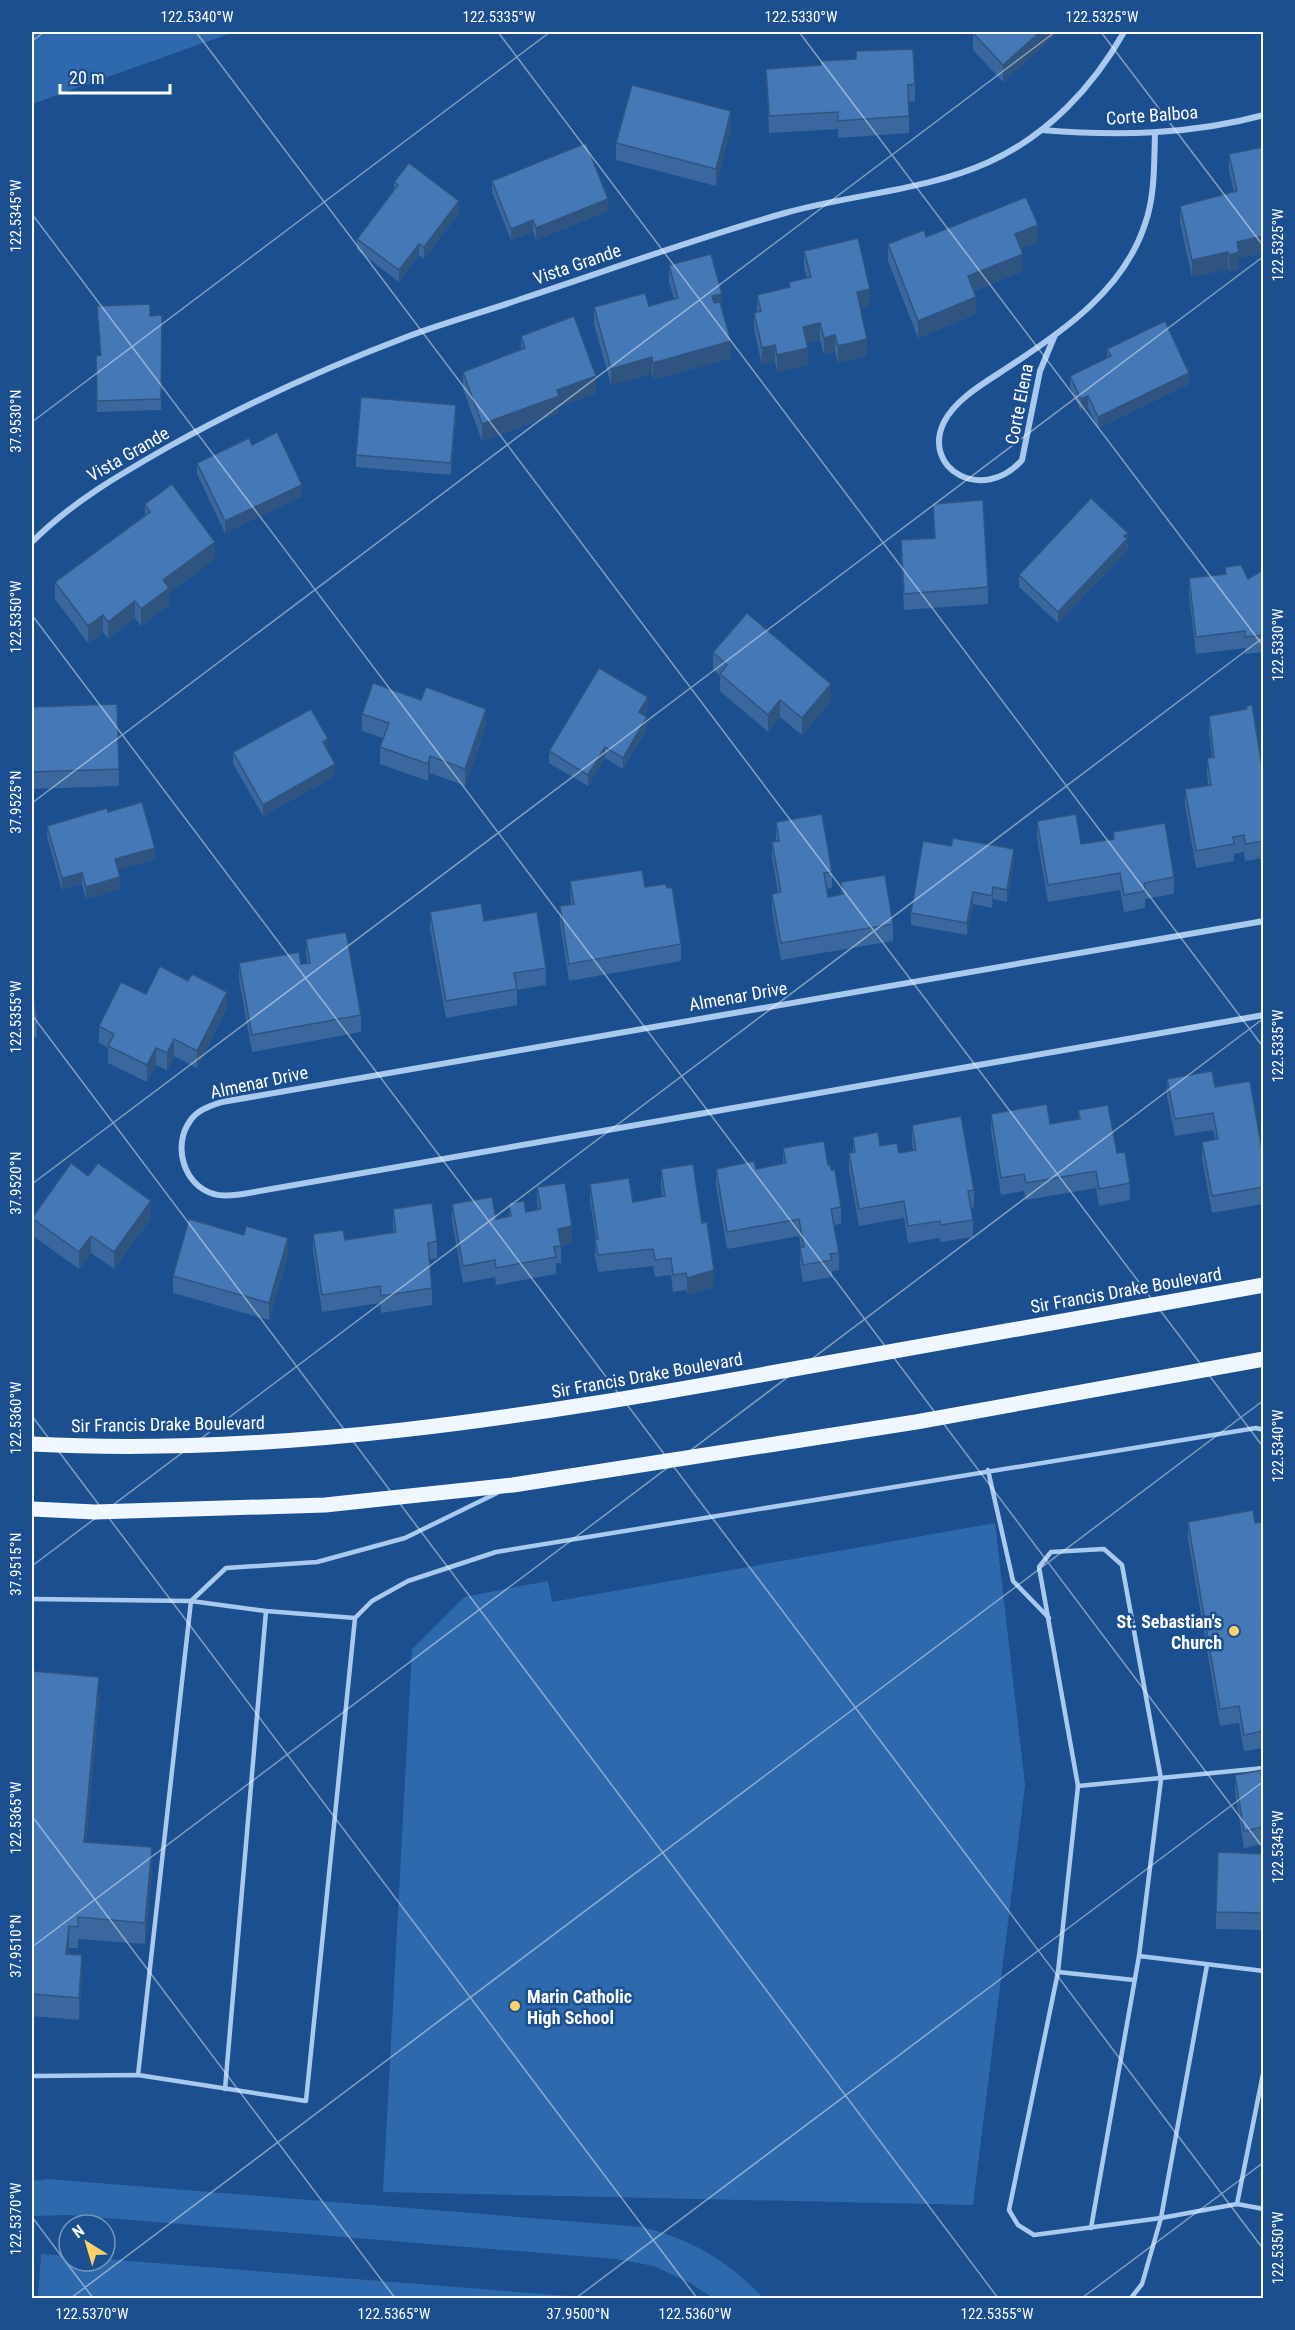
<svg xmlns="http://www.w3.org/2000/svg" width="1295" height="2330" font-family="'Roboto Condensed',sans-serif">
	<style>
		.green { fill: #2e69ad }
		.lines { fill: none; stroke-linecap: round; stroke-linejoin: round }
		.service { stroke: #a9c9ee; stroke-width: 4.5 }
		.minor { stroke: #a9c9ee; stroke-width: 6 }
		.primary { stroke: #f0f6ff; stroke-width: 15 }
		.wall { fill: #3a679d }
		.shaded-wall { fill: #305480 }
		.building { fill: #4478b7; stroke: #305480; stroke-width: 1.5 }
		.ticks { fill: none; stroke: #fff; stroke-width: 1.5; stroke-opacity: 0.45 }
		.poi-dot { fill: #ffd166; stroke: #1b4f8f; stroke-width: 2 }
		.labels { text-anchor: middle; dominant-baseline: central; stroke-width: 5; stroke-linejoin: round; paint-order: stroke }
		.street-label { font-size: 18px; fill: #fff; stroke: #1b4f8f }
		.poi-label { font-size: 18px; font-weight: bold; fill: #fff; stroke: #1b4f8f; text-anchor: end }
		.neatline { fill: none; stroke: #fff; stroke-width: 2 }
		.ticks-label { font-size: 15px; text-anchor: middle; fill: #fff }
	</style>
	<rect width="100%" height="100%" fill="#1b4f8f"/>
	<!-- green -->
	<g class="green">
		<path d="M32 32H234L32 104Z"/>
		<path d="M995 1523 1025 1785 973 2205 383 2192 412 1649 464 1597 548 1581 552 1602Z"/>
		<path d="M49 2179 642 2227C691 2239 729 2261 763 2298H713L690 2283 654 2266 616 2259 70 2215 32 2216V2181Z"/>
		<path d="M41 2254 69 2256V2261L105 2259 594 2298H38Z"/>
	</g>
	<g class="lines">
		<!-- service -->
		<g class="service">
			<path d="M988 1470 1013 1581 1049 1618"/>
			<path d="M32 1599 191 1601 226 1568 317 1562 405 1538 497 1493"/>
			<path d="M1078 1786 1264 1768"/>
			<path d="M1139 1956 1161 1779 1122 1565 1104 1549 1051 1552 1039 1567 1078 1786 1058 1972 1009 2210 1018 2225 1034 2235 1161 2218 1237 2204 1264 2209"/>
			<path d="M1058 1972 1134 1980"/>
			<path d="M138 2075 191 1601 266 1611 355 1618"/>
			<path d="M32 2076 138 2075 306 2101 355 1618 372 1601 408 1581 496 1552 1256 1428 1264 1430"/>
			<path d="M225 2089 266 1611"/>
			<path d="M1237 2204 1264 2069"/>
			<path d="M1091 2228 1139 1956 1264 1971"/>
			<path d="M1131 2298 1142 2284 1161 2218 1207 1965"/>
		</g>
		<!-- minor -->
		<g class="minor">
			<path d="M1042 130C1117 136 1190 135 1264 115"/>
			<path d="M1055 335 1040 371 1022 460C983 504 921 469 944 422 957 397 988 381 1010 366 1065 330 1124 289 1145 224 1155 196 1154 164 1155 134"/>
			<path d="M32 542C72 502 119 475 168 447 245 404 327 367 409 336 446 322 484 312 521 299 609 270 696 238 785 213 852 194 925 191 989 162 1048 135 1093 87 1124 32"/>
			<path d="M1264 921 222 1102C210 1106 197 1110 190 1121 172 1146 184 1186 214 1194 223 1197 234 1195 243 1194L1264 1015"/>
		</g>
		<!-- primary -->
		<g class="primary">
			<path d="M32 1444C281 1457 526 1417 771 1373 935 1344 1099 1315 1264 1285"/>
			<path d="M32 1509 95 1512 325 1505 513 1485 916 1422 1264 1359"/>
		</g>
	</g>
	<!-- wall -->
	<g class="wall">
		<path d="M975 32H1059L1003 82 973 50V33Z"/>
		<path d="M856 59 915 84V101L909 102V133L838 138V129L769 133 766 69 820 66V61Z"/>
		<path d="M731 128 716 186 616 160V143Z"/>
		<path d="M1263 147V253L1239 258V269L1229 272 1228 269 1192 277 1180 223V206L1234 192 1229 171V154Z"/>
		<path d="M492 181 608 211 536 240 533 232 511 240 492 192Z"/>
		<path d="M394 182 459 213 424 259 419 255 399 282 357 250V239L394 190Z"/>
		<path d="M926 237 1038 242 1021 248 1023 271 974 291 976 314 918 338 888 261V244Z"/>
		<path d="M804 251 870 306 860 308 867 356 838 363 835 352 824 355 820 340 807 343 808 365 777 372 775 362 762 365 754 330V313L757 312V295L789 287V282L807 278 804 268Z"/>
		<path d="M669 265 722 309 731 358 653 380 652 374 611 385 594 324V307L649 306 674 299 669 282Z"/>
		<path d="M97 306 150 316 162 315 161 410 97 412 96 356 100 355Z"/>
		<path d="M521 336 596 393 559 407V413L482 441 463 389V372L521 350Z"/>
		<path d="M1107 349 1189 384 1098 428 1088 408 1081 411 1070 387V376L1107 358Z"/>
		<path d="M456 417 451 475 356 467V455Z"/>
		<path d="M252 445 302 496 225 533 197 474V463Z"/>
		<path d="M145 504 215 559 169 593V605L141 626 135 618 108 639 103 632 88 643 55 599V582L145 515Z"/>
		<path d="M933 504 988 587V604L904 610 901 557V540L934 538Z"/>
		<path d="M1128 544 1127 551 1058 623 1019 587V575Z"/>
		<path d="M1225 567 1248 579 1263 570V652L1245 654V648L1196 654 1189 595V578L1225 574Z"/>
		<path d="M713 652 831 701 802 735 780 717 768 732 720 691V676L713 669Z"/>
		<path d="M32 707 119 769V786L32 789Z"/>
		<path d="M648 709 644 716 647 729 623 769 605 758 588 786 549 763V751Z"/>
		<path d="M362 714 486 726 465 786 430 773 428 781 380 764V747L383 738 362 731Z"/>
		<path d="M1209 716 1262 767 1263 766V858L1245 861 1244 852 1234 854V861L1196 868 1185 806V789L1208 785 1207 775V758L1212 757 1209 733Z"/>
		<path d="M328 751 335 776 263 816 233 764V752Z"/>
		<path d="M108 812 155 859 118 870 120 889 86 899 82 884 62 890 47 837V826Z"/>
		<path d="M1037 821 1081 844 1113 839V832L1174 877V894L1145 899V908L1124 912 1120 890 1048 902 1037 838Z"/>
		<path d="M776 822 832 872V888L827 889 828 897 841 894V882L893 924V941L781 960 772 910V894L778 893 772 858V842L776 841Z"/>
		<path d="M1014 861 1007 902 993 899 992 908 973 904 967 935 911 925V913Z"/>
		<path d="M570 881 645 887 681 944V961L569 981 560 923V906L571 905Z"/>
		<path d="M430 912 484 921 546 968V985L517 990V1005L446 1018 430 929Z"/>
		<path d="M306 939 361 1015V1032L252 1052 239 980V963L301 964 307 963 306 956Z"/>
		<path d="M32 992 37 1020V1037L32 1038Z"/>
		<path d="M146 994 227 1008 197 1068 174 1056 167 1070 156 1065 147 1082 108 1063V1048L99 1043V1026Z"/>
		<path d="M1167 1079 1215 1087 1263 1156V1204L1212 1213 1202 1159V1142L1215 1139 1213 1130 1175 1136 1167 1096Z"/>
		<path d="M1078 1110 1117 1153 1130 1183V1200L1099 1206 1096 1188 1026 1200 1024 1191 1001 1195 991 1131V1114L1050 1124 1078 1119Z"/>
		<path d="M912 1125 974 1190V1207L971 1208 973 1220V1237L941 1242 940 1238 908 1243 904 1218 859 1226 849 1170V1153L853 1152V1137L899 1153 913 1150 912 1142Z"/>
		<path d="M783 1148 828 1165 831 1170 841 1207V1224L834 1225 839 1253V1270L832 1271V1277L803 1282 800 1264V1247H801L799 1236 727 1249 716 1186V1169H756L783 1164Z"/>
		<path d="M661 1169 702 1223 714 1287 687 1295 686 1290 673 1292 671 1275 655 1277 653 1266 598 1272 595 1256V1239H596L590 1201V1184L633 1202 662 1197 661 1186Z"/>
		<path d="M88 1176 151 1218 114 1269 91 1253 79 1269 32 1235V1218Z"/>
		<path d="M537 1187 572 1243 561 1246V1263H556V1274L496 1285 495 1277 463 1283 452 1221V1204L496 1219 509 1216V1203L526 1212 538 1210 537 1204Z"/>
		<path d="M393 1209 437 1241V1258L429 1260 432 1288V1305L381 1313 380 1303 322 1312 313 1251V1234L345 1240 394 1233 393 1225Z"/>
		<path d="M244 1235 288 1255 269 1320 173 1293V1276Z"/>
		<path d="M1188 1522 1255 1523 1263 1522V1748L1244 1751 1239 1723 1220 1726 1188 1539Z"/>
		<path d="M32 1671 99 1699 86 1842 152 1869 145 1944 78 1939V1948H69L68 1954 82 1977 79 2020 32 2016Z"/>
		<path d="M1263 1770V1844L1244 1848 1235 1791V1775Z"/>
		<path d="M1263 1854V1930L1216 1929V1912Z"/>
	</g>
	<!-- shaded-wall -->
	<g class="shaded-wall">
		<path d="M1040 32H1059L1003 82V65Z"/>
		<path d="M731 111V128L716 186V169Z"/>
		<path d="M608 199V211L536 240V228Z"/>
		<path d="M459 201V213L424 259V247Z"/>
		<path d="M533 220V232L511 240V229Z"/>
		<path d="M1038 225V242L1015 251V234Z"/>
		<path d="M1263 236V253L1239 258V269L1229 272V255L1237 242Z"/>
		<path d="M419 244V255L399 282V270Z"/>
		<path d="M1228 252V269L1192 277V260Z"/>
		<path d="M1023 254V271L968 293V276Z"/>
		<path d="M870 289V306L857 309V292Z"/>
		<path d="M722 294V311L712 313V296Z"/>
		<path d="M976 297V314L918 338V321Z"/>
		<path d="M820 323V340L803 344V327Z"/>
		<path d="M835 335V352L824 355V338Z"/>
		<path d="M867 339V356L838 363V346Z"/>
		<path d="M731 341V358L653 380V363Z"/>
		<path d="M775 345V362L762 365V348Z"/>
		<path d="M808 348V365L777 372V355Z"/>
		<path d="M652 357V374L611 385V369Z"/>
		<path d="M1189 373V384L1098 428V417Z"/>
		<path d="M596 376V393L559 407V413L482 441V424L557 390Z"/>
		<path d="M1088 396V408L1081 411V399Z"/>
		<path d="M456 405V417L451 475V463Z"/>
		<path d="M302 485V496L225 533V521Z"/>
		<path d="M1128 533 1127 551 1058 623V612Z"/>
		<path d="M215 542V559L169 593V605L141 626V609L163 580Z"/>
		<path d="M135 601V618L108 639V622Z"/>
		<path d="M103 615V632L88 643V626Z"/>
		<path d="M831 684V701L802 735V718Z"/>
		<path d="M648 697V709L639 724V712Z"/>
		<path d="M780 700V717L768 732V715Z"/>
		<path d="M486 709V726L465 786V769Z"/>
		<path d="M647 717V729L623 769V758Z"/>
		<path d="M328 739V750L323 742Z"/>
		<path d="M605 747V758L588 786V775Z"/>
		<path d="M430 756V773L428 781V764Z"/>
		<path d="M335 764V776L263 816V805Z"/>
		<path d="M155 848V859L115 871V859Z"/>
		<path d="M1014 849V861L1007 902V890Z"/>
		<path d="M82 873V884L62 890V878Z"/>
		<path d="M120 877V889L86 899V887Z"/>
		<path d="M993 887V899L992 908V896Z"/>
		<path d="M973 892V904L967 935V923Z"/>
		<path d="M227 992V1008L197 1068V1051Z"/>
		<path d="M174 1039V1056L167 1070V1053Z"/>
		<path d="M156 1048V1065L147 1082V1065Z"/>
		<path d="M151 1201V1218L114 1269V1252Z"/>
		<path d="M572 1226V1243L558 1246V1229Z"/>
		<path d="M91 1236V1253L79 1269V1252Z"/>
		<path d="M288 1238V1255L269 1320V1303Z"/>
		<path d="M714 1270V1287L687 1295V1278Z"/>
		<path d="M99 1677V1699L84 1863V1842Z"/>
		<path d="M152 1847V1869L145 1944V1923Z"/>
		<path d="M69 1926V1948L66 1975V1954Z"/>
		<path d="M82 1955V1977L79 2020V1998Z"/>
	</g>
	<!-- building -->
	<g class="building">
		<path d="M975 32H1040L1003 65 973 33Z"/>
		<path d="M913 49 915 84 908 85 909 116 838 121V112L769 116 766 69 821 65 820 61 856 59V51Z"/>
		<path d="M632 85 731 111 716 169 616 143Z"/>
		<path d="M586 143 608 199 536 228 533 220 511 229 492 181Z"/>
		<path d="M1263 147V236L1237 242 1239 252 1229 255 1228 252 1192 260 1180 206 1237 191 1229 154Z"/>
		<path d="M409 163 459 201 424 247 419 244 399 270 357 239 398 185 394 182Z"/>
		<path d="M1026 197 1038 225 1015 234 1023 254 968 276 976 297 918 321 888 244 924 230 926 237Z"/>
		<path d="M858 238 870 289 857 292 867 339 838 346 835 335 824 338 820 323 803 327 808 348 777 355 775 345 762 348 754 313 761 311 757 295 790 287 789 282 811 277 804 251Z"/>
		<path d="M711 254 722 294 712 296 714 303 720 302 731 341 653 363 652 357 611 369 594 307 645 293 649 306 678 298 669 265Z"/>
		<path d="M150 304V316L162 315 161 399 97 401 96 356 101 355 97 306Z"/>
		<path d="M574 316 596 376 557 390 559 396 482 424 463 372 525 348 521 336Z"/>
		<path d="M1165 321 1189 373 1098 417 1088 396 1081 399 1070 376 1111 356 1107 349Z"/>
		<path d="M361 397 456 405 451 463 356 455Z"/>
		<path d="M277 432 302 485 225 521 197 463 249 438 252 445Z"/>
		<path d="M172 484 215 542 163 580 169 588 141 609 135 601 108 622 103 615 88 626 55 582 150 512 145 504Z"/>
		<path d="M1091 498 1128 533 1124 536 1127 539 1058 612 1019 575Z"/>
		<path d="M983 500 988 587 904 594 901 540 935 538 933 504Z"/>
		<path d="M1241 565 1248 579 1263 570V635L1245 637V631L1196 637 1189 578 1226 574 1225 567Z"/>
		<path d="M747 613 831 684 802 718 780 700 768 715 720 674 727 665 713 652Z"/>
		<path d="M599 668 648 697 639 712 647 717 623 758 605 747 588 775 549 751Z"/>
		<path d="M373 683 421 700 426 687 486 709 465 769 430 756 428 764 380 747 389 723 362 714Z"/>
		<path d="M117 704 119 769 32 772V707Z"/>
		<path d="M1252 705 1262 767 1263 766V841L1245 844 1244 835 1233 837 1234 844 1196 851 1185 789 1211 785 1207 758 1214 757 1209 716 1247 709 1246 706Z"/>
		<path d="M311 709 328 739 323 742 335 764 263 805 233 752Z"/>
		<path d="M142 802 155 848 115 859 120 877 86 887 82 873 62 878 47 826 107 808 108 812Z"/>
		<path d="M822 814 832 872 824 873 828 897 843 894 841 882 885 875 893 924 781 943 772 894 781 892 772 842 779 841 776 822Z"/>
		<path d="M1076 814 1081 844 1114 839 1113 832 1165 823 1174 877 1144 883 1145 891 1124 895 1120 873 1048 885 1037 821Z"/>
		<path d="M953 838 1014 849 1007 890 993 887 992 896 973 892 967 923 911 913 923 841 951 846Z"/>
		<path d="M642 870 645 887 666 884 667 888 672 887 681 944 569 964 560 906 574 904 570 881Z"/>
		<path d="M481 903 484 921 537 912 546 968 514 973 517 989 446 1001 430 912Z"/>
		<path d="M346 932 361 1015 252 1035 239 963 299 952 301 964 310 963 306 939Z"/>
		<path d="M160 966 188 981 192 974 227 992 197 1051 174 1039 167 1053 156 1048 147 1065 108 1046 114 1034 99 1026 121 982 146 994Z"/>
		<path d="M32 992H33L37 1020 32 1021Z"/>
		<path d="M1212 1071 1215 1087 1250 1081 1263 1156V1187L1212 1196 1202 1142 1218 1139 1213 1113 1175 1119 1167 1079Z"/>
		<path d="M1047 1104 1050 1124 1080 1119 1078 1110 1108 1105 1117 1153 1125 1152 1130 1183 1099 1189 1096 1171 1026 1183 1024 1174 1001 1178 991 1114Z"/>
		<path d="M961 1116 974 1190 968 1191 973 1220 941 1225 940 1221 908 1226 904 1201 859 1209 849 1153 855 1152 853 1137 878 1132 880 1146 897 1143 899 1153 916 1150 912 1125Z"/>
		<path d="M824 1141 828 1165H830L831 1170H835L841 1207 831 1209 839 1253 830 1254 832 1260 803 1265 800 1247H804L799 1219 727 1232 716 1169 754 1161 756 1169 786 1163 783 1148Z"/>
		<path d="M71 1163 88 1176 98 1163 151 1201 114 1252 91 1236 79 1252 32 1218Z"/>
		<path d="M693 1164 702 1223 707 1222 714 1270 687 1278 686 1273 673 1275 671 1258 655 1260 653 1249 598 1255 595 1239H598L590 1184 629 1178 633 1202 665 1196 661 1169Z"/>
		<path d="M565 1183 572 1226 558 1229 561 1246 554 1247 556 1257 496 1268 495 1260 463 1266 452 1204 492 1197 496 1219 511 1216 509 1203 524 1201 526 1212 541 1209 537 1187Z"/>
		<path d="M432 1203 437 1241 428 1243 432 1288 381 1296 380 1286 322 1295 313 1234 343 1230 345 1240 396 1232 393 1209Z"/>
		<path d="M189 1219 244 1235 246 1226 288 1238 269 1303 173 1276Z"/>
		<path d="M1253 1510 1255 1523 1263 1522V1731L1244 1735 1239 1706 1220 1709 1188 1522Z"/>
		<path d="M32 1671 99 1677 84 1842 152 1847 145 1923 78 1917V1927L69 1926 66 1954 82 1955 79 1998 32 1994Z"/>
		<path d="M1263 1770V1827L1244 1831 1235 1775Z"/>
		<path d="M1218 1852 1263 1854V1913L1216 1912Z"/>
	</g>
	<!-- ticks -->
	<path class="ticks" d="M196 32 1264 1448M498 32 1264 1048M799 32 1264 647M1101 32 1264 247M32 41 44 32M32 214 1264 1849M32 422 550 32M32 615 1264 2250M32 803 1055 32M32 1015 998 2298M32 1184 1264 256M32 1416 697 2298M32 1566 1264 637M32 1816 395 2298M32 1947 1264 1018M32 2217 93 2298M71 2298 1264 1400M576 2298 1264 1781M1082 2298 1264 2162"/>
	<!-- markers -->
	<g class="poi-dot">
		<circle cx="1234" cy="1631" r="6"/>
		<circle cx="515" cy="2006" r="6"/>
	</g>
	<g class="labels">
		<!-- street labels -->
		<g class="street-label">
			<text transform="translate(1152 115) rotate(-4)">Corte Balboa</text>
			<text transform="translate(577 264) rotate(-19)">Vista Grande</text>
			<text transform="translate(1019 404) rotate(-79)">Corte Elena</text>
			<text transform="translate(128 454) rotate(-30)">Vista Grande</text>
			<text transform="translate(738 996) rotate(-10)">Almenar Drive</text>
			<text transform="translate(259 1082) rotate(-12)">Almenar Drive</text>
			<text transform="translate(1126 1290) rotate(-10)">Sir Francis Drake Boulevard</text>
			<text transform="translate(647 1375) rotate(-10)">Sir Francis Drake Boulevard</text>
			<text transform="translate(168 1424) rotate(-1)">Sir Francis Drake Boulevard</text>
		</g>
		<!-- poi labels -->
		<g class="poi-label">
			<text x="1222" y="1621">St. Sebastian's<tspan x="1222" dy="21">Church</tspan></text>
			<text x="527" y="1996" text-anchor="start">Marin Catholic<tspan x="527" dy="21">High School</tspan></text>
		</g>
	</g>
	<!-- border -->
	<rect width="1295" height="2330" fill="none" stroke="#1b4f8f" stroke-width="66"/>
	<!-- north arrow -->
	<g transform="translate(87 2243) rotate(323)"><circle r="28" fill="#1b4f8f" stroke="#7695bc" stroke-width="1.5"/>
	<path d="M0-4.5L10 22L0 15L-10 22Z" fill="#ffd166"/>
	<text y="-9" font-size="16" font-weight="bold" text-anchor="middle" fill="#ffffff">N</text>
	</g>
	<!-- scale -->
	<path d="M60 84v9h110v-9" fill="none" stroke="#ffffff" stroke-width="3"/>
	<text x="69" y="84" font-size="18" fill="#ffffff" stroke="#1b4f8f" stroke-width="4.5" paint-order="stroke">20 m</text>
	<rect x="33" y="33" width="1229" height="2264" class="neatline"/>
	<g class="ticks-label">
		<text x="197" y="22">122.5340°W</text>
		<text x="499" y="22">122.5335°W</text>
		<text x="801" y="22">122.5330°W</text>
		<text x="1102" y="22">122.5325°W</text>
		<text transform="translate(16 216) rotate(-90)" y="5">122.5345°W</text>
		<text transform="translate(1278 245) rotate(-90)" y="5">122.5325°W</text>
		<text transform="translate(16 421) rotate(-90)" y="5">37.9530°N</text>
		<text transform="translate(16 617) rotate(-90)" y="5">122.5350°W</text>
		<text transform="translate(1278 645) rotate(-90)" y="5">122.5330°W</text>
		<text transform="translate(16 802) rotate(-90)" y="5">37.9525°N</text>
		<text transform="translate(16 1017) rotate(-90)" y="5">122.5355°W</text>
		<text transform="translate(1278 1046) rotate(-90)" y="5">122.5335°W</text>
		<text transform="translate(16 1183) rotate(-90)" y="5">37.9520°N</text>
		<text transform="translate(16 1418) rotate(-90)" y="5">122.5360°W</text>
		<text transform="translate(1278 1446) rotate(-90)" y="5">122.5340°W</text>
		<text transform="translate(16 1564) rotate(-90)" y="5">37.9515°N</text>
		<text transform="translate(16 1818) rotate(-90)" y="5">122.5365°W</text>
		<text transform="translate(1278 1847) rotate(-90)" y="5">122.5345°W</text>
		<text transform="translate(16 1946) rotate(-90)" y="5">37.9510°N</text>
		<text transform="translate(16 2219) rotate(-90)" y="5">122.5370°W</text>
		<text transform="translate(1278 2248) rotate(-90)" y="5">122.5350°W</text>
		<text x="92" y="2319">122.5370°W</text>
		<text x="394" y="2319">122.5365°W</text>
		<text x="578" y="2319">37.9500°N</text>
		<text x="695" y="2319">122.5360°W</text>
		<text x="997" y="2319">122.5355°W</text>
	</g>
</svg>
